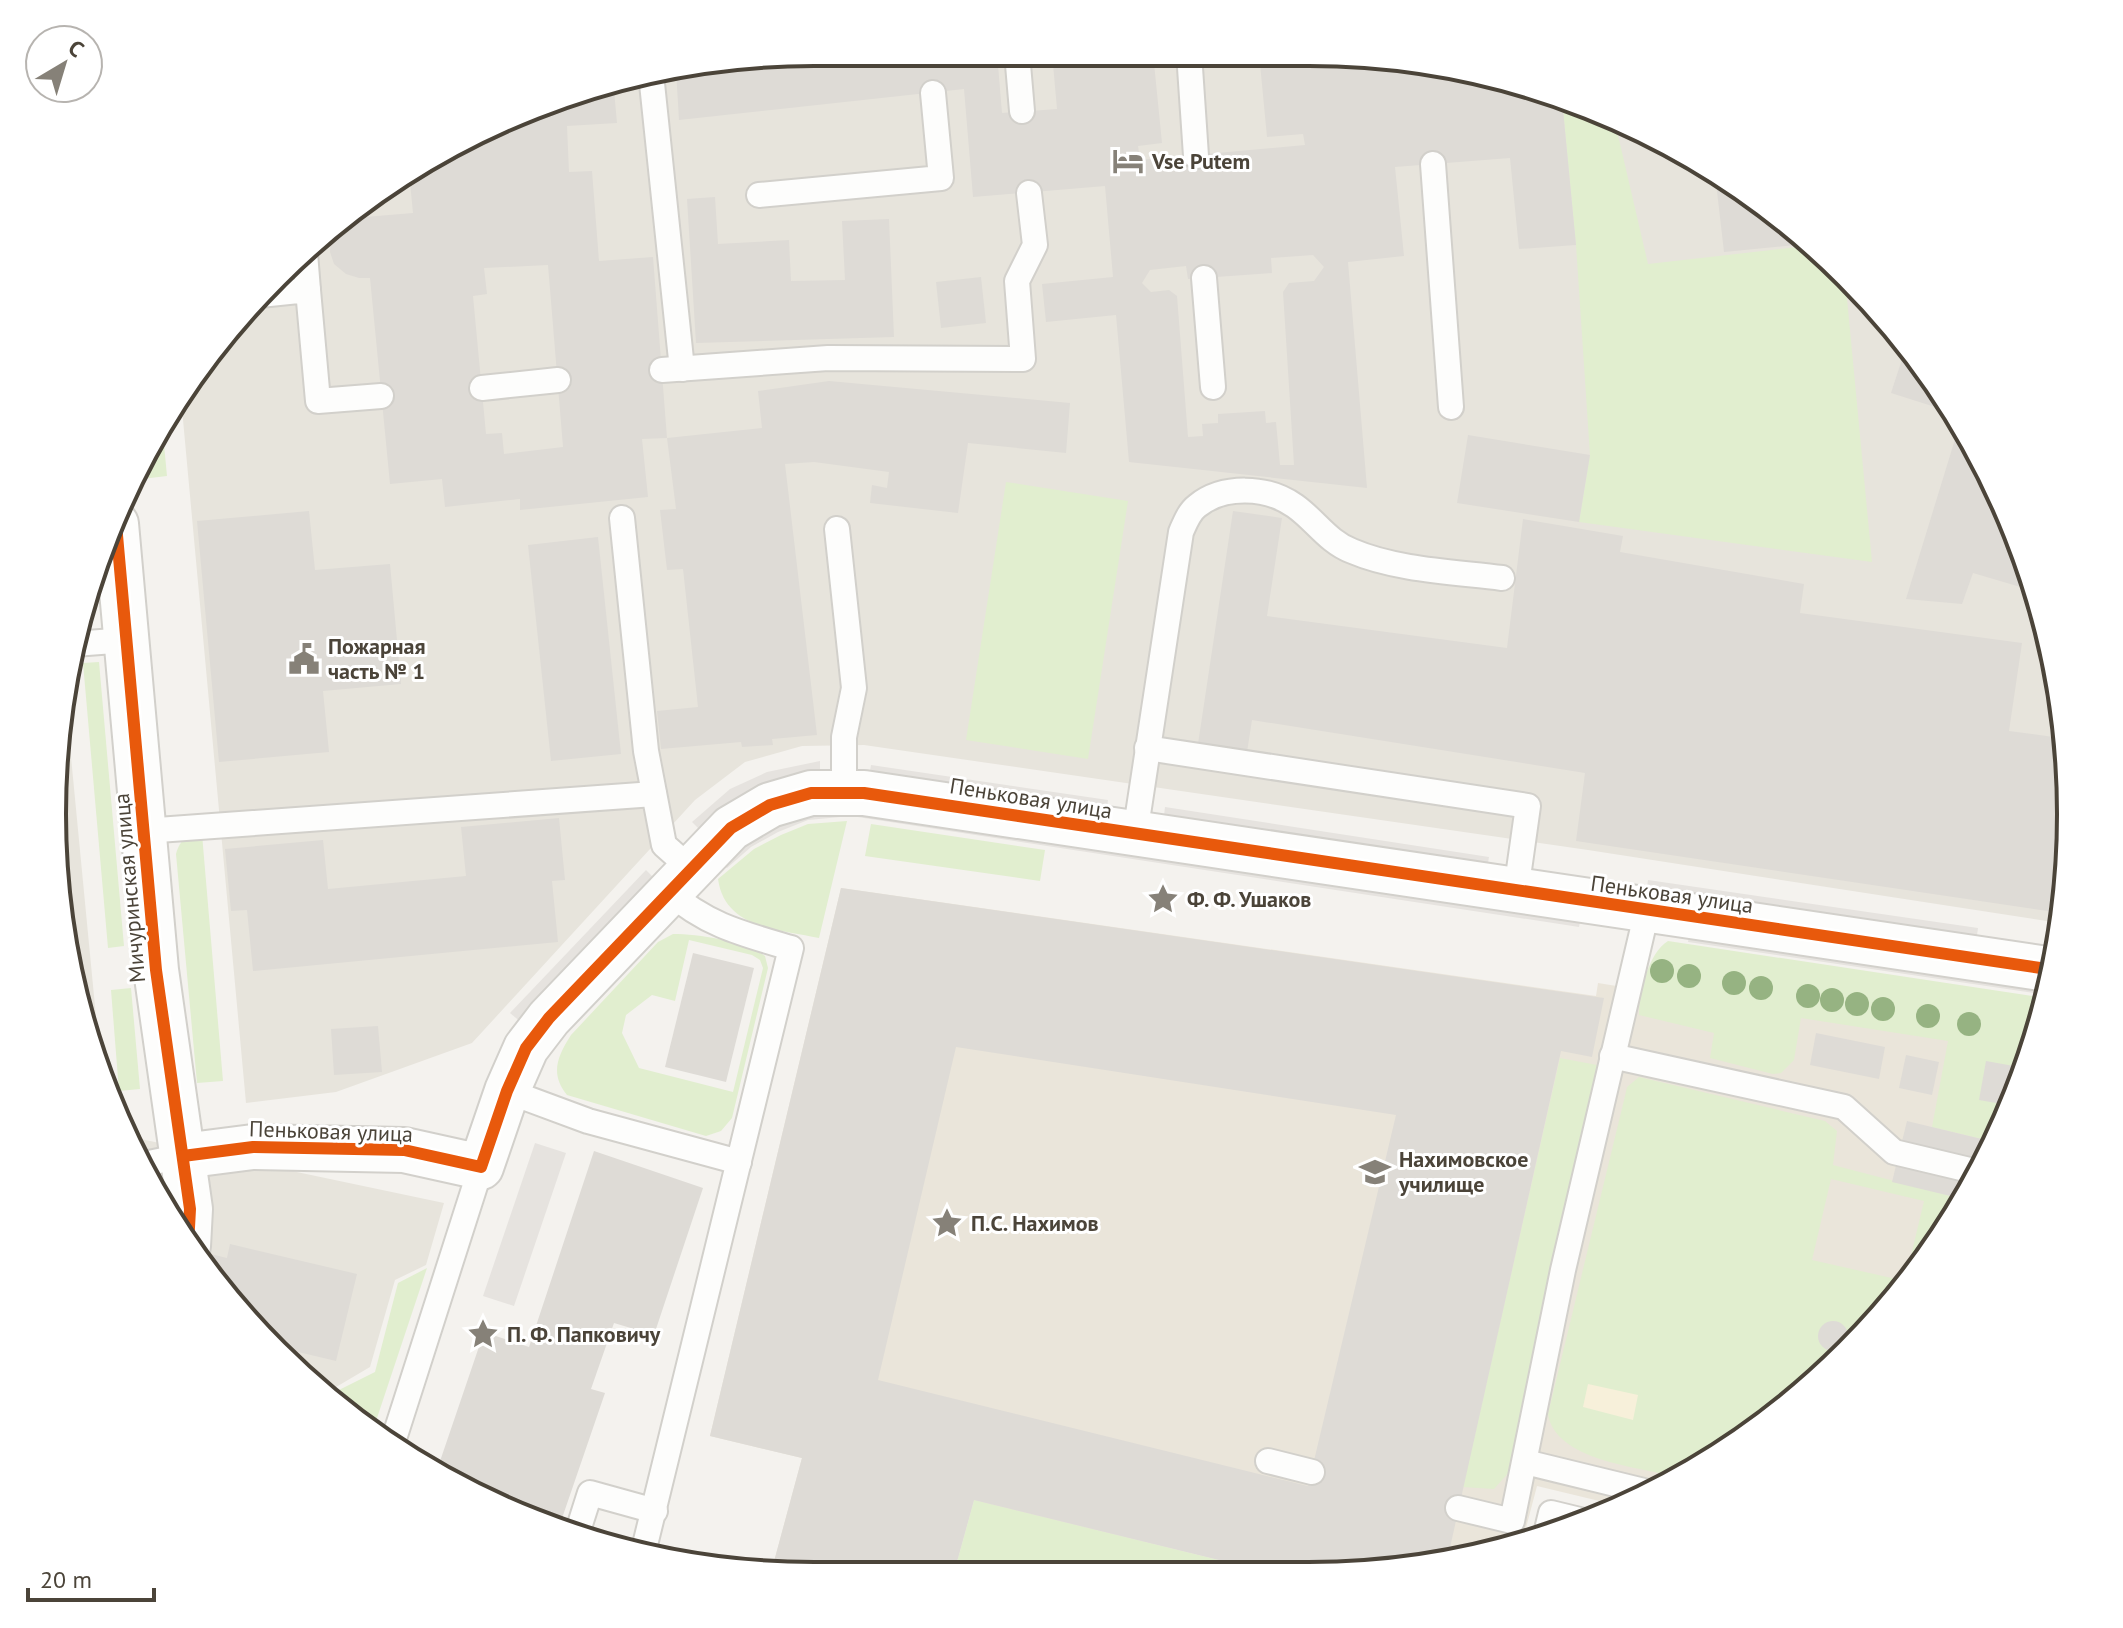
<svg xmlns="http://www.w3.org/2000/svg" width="2123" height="1628" font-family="'PT Sans',sans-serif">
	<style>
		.residential { fill: #e7e4dc }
		.education { fill: #eae5da }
		.green { fill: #e1eecf; fill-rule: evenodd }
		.sand { fill: #f7f0da }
		.parking { fill: #e6e3df }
		.building { fill: #dedbd6; fill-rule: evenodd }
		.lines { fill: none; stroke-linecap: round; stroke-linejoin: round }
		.lane-casing { stroke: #d2d0cb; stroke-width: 28 }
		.street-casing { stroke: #d2d0cb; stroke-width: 48 }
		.lane { stroke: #fdfdfc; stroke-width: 24 }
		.street { stroke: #fdfdfc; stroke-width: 44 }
		.cycleway-casing { stroke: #fff; stroke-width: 17 }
		.cycleway { stroke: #e8590c; stroke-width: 12 }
		.tree { fill: #96b382 }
		.labels { text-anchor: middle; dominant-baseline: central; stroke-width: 6; stroke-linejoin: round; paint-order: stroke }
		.poi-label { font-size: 22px; font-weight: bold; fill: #4b4439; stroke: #fff; text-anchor: start }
		.street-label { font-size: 22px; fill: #4b4439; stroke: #fff }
		.rim { fill: none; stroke: #4b4439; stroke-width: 4 }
	</style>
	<rect width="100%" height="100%" fill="#f4f2ee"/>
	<!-- residential -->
	<g class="residential">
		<path d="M814 52 1358 54 1507 78 1646 131 1773 209 1943 391 2013 523 2056 666 2071 814 2060 923 1588 850 864 745 802 746 745 762 695 800 472 1043 336 1092 246 1103 181 398 275 276 433 154 616 78Z"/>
		<path d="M66 705 102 1079 92 1058 52 814Z"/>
		<path d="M131 1137 444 1203 426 1265 395 1280 370 1367 331 1390 329 1397 275 1352 180 1237Z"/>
	</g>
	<!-- education -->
	<path class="education" d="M841 888 1596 996 1598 983 2029 1053 2013 1106 1942 1238 1847 1353 1732 1448 1616 1505 1537 1486 1522 1543 1471 1555 1449 1550 1260 1570 974 1501 955 1569H772L802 1458 710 1436Z"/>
	<!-- green -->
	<g class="green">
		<path d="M1562 99 1614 118 1648 264 1807 246 1846 288 1872 562 1579 522 1590 455 1576 245Z"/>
		<path d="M162 423 167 476 142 479C140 458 150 439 162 423Z"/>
		<path d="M1006 482 1128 501 1088 759 966 740Z"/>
		<path d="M99 662 124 946 108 948 83 663Z"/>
		<path d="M847 821 819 938C779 929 725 929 718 879L754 849 781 835 808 824Z"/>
		<path d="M871 824 1045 850 1040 881 865 856Z"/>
		<path d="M202 834 223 1081 197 1083 176 854C180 839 187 836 202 834Z"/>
		<path d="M673 934C699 934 744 941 765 956L768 968 732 1118 721 1131 706 1136 567 1095C550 1074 557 1057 571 1035L658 942ZM689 940 752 955 760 960 763 968 733 1092 639 1068 622 1033 626 1015 652 995 675 1001Z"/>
		<path d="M1668 941 2046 998 2013 1106 1994 1142 1932 1127 1948 1041 1801 1018 1794 1060 1781 1073 1773 1074 1710 1058 1714 1033 1639 1015C1639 992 1649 952 1668 941Z"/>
		<path d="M131 988 140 1089 119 1091 111 990Z"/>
		<path d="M1560 1058 1597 1065 1512 1469 1494 1489 1463 1487Z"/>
		<path d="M1639 1077 1825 1121 1837 1131 1833 1165 1963 1199 1942 1238 1847 1353 1732 1448 1674 1476C1637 1467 1555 1460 1548 1414L1625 1096 1627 1087ZM1831 1179 1924 1201 1905 1281 1812 1260Z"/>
		<path d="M427 1268 372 1433 332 1399 333 1393 375 1372 398 1283Z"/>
		<path d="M974 1500 1260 1570 955 1569Z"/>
	</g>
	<!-- sand -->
	<path class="sand" d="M1588 1384 1638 1395 1633 1420 1583 1407Z"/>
	<!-- parking -->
	<g class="parking">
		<path d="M820 761V779L704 834 692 822 730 789 767 772Z"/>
		<path d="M871 765 1108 800 1106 817 868 784Z"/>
		<path d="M807 806 1582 911 1579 927 851 816 808 820 778 832 751 847 727 868 716 857Z"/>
		<path d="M1165 807 1489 857 1486 874 1163 824Z"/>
		<path d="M646 870 657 881 522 1023 510 1013Z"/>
		<path d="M1648 880 1978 928 1976 943 1646 894Z"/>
		<path d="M1690 928 2051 981 2047 995 1688 942Z"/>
		<path d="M535 1143 566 1153 514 1306 483 1296Z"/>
	</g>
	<!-- building -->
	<g class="building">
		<path d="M814 52 997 53 1002 113 1057 109 1052 53H1153L1162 143 1138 146 1140 160 1305 145 1303 134 1267 137 1259 53 1358 54 1385 58 1386 63 1405 61 1507 78 1562 99 1576 245 1519 249 1510 158 1395 167 1404 256 1348 262 1367 488 1129 462 1116 315 1046 322 1042 284 1113 277 1105 186 973 197 964 89 679 120 676 70ZM1313 255 1324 267 1314 281 1289 283 1283 292 1294 465H1280L1276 422 1266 423 1265 411 1218 414V423L1202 424 1203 436 1188 437 1177 296 1169 290 1151 292 1142 283 1150 270 1186 266 1188 279 1272 273 1271 258Z"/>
		<path d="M613 79 617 123 567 126 569 172 592 171 599 261 653 257 667 438 642 439 648 497 520 510V499L445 507 442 479 390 484 370 278H359L346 274 334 264 330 252 331 238 341 225 353 218 413 213 409 172 433 154ZM548 265 563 447 504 454 502 433 486 434 473 296 487 294 484 268Z"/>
		<path d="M1715 174 1773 209 1805 244 1724 252Z"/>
		<path d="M715 197 718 244 789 240 791 281 845 280 842 221 889 219 894 337 696 343 687 199Z"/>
		<path d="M981 277 986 323 941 328 936 282Z"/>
		<path d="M1905 350 1943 391 1954 413 1891 393Z"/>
		<path d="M829 381 1070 403 1066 453 968 443 958 513 870 503 872 485 887 488 889 472 814 462 785 464 817 735 772 739 773 745 742 747 741 742 661 749 657 711 698 707 683 569 667 570 660 510 676 509 667 438 762 428 758 391Z"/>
		<path d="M1960 423 1996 490 1993 497 2000 499 2013 523 2034 591 1973 573 1962 604 1906 599Z"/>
		<path d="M1468 435 1590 455 1579 522 1457 503Z"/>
		<path d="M309 511 315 570 390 564 401 684 323 691 329 752 219 762 197 521Z"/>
		<path d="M1233 511 1282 518 1267 616 1507 648 1523 519 1623 536 1620 552 1804 584 1800 613 2022 643 2009 731 2061 738 2055 787 2069 789 2071 814 2061 913 1576 841 1585 773 1252 720 1247 752 1198 744Z"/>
		<path d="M598 537 621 754 551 761 528 545Z"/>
		<path d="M559 818 565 880 552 881 558 942 253 971 247 910 231 911 225 849 323 840 328 889 466 876 461 827Z"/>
		<path d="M841 888 1604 998 1592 1057 1561 1051 1447 1561 1408 1570H1260L974 1500 955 1569H772L802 1458 710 1436ZM956 1047 1396 1115 1308 1486 878 1380Z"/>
		<path d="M693 953 754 968 726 1082 665 1067Z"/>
		<path d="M378 1026 382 1072 334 1075 331 1029Z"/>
		<path d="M1816 1033 1885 1047 1879 1079 1810 1065Z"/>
		<path d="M1906 1055 1939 1062 1932 1095 1899 1088Z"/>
		<path d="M1986 1061 2025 1068 2013 1106 1979 1100Z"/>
		<path d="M1907 1121 1994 1142 1963 1199 1892 1182Z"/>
		<path d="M594 1151 703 1188 654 1335 614 1323 591 1389 605 1393 558 1530 437 1470 484 1332 529 1347Z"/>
		<path d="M230 1244 357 1274 336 1361 269 1345 190 1249 227 1258Z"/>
		<circle cx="1833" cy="1336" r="15"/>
	</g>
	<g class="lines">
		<defs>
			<g id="lane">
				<path d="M1017 53 1022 111"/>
				<path d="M1189 53 1196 156"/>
				<path d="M651 74 682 369"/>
				<path d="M1433 164 1451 407"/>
				<path d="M759 195 941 178 933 93"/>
				<path d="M305 253 308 290"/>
				<path d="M1204 278 1213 387"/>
				<path d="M260 295 308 290 318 401 381 396"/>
				<path d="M662 370 828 358 1023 359 1017 281 1035 245 1029 193"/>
				<path d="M482 388 558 380"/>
				<path d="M622 518 646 751 664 845 690 868"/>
				<path d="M837 529 854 688 844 737V792"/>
				<path d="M92 583 121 581"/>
				<path d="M74 644 127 640"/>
				<path d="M1147 748 1528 806 1516 891"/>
				<path d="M144 831 654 794"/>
				<path d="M1135 834 1181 532C1185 523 1189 512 1197 506 1223 485 1267 486 1295 506 1315 520 1328 542 1352 551 1396 570 1455 572 1502 578"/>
				<path d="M1612 1056 1844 1107 1894 1152 1978 1172"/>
				<path d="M507 1091 588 1121 739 1162"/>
				<path d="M144 1164 183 1156"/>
				<path d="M391 1448 481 1167"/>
				<path d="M1268 1461 1312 1472"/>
				<path d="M1525 1462 1644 1491"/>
				<path d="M1458 1508 1512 1521 1563 1270 1647 911"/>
				<path d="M576 1537 590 1493 655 1511"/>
				<path d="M1545 1538 1551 1513 1584 1521"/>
				<path d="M643 1553 791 948C743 934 706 925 668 891"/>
			</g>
			<g id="street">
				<path d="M116 524 156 970 190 1209 188 1246"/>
				<path d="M183 1156 253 1147 404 1150 481 1167 507 1091 526 1048 549 1018 731 828 770 805 811 793H864L2054 970"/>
			</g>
		</defs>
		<!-- lane casing -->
		<use href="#lane" class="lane-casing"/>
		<!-- street casing -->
		<use href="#street" class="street-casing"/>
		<!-- lane -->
		<use href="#lane" class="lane"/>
		<!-- street -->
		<use href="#street" class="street"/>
		<defs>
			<g id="cycleway">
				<path d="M116 524 156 970 190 1209 188 1246"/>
				<path d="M183 1156 253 1147 404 1150 481 1167 507 1091 526 1048 549 1018 731 828 770 805 811 793H864L2054 970"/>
			</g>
		</defs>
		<!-- cycleway casing -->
		<use href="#cycleway" class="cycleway-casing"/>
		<!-- cycleway -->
		<use href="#cycleway" class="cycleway"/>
	</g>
	<!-- trees -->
	<g class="tree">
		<circle cx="1662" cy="971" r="12"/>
		<circle cx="1689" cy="976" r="12"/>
		<circle cx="1734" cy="983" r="12"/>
		<circle cx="1761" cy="988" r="12"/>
		<circle cx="1808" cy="996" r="12"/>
		<circle cx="1832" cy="1000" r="12"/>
		<circle cx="1857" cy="1004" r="12"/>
		<circle cx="1883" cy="1009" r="12"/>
		<circle cx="1928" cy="1016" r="12"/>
		<circle cx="1969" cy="1024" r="12"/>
	</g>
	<!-- icons -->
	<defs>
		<symbol id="hotel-bare" viewBox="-9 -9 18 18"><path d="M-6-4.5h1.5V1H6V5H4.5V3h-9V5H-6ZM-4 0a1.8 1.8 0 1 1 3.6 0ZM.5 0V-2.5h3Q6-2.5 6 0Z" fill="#868178" stroke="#fff" stroke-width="2.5" paint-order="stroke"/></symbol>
		<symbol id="civic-bare" viewBox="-9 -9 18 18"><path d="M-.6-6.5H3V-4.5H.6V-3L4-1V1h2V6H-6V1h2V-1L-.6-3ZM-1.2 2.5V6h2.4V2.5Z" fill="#868178" stroke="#fff" stroke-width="2.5" paint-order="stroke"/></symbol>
		<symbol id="sight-bare" viewBox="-9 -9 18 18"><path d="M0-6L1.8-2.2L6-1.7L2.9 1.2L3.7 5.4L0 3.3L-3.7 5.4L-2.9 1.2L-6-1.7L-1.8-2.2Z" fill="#868178" stroke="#fff" stroke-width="2.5" paint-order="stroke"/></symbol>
		<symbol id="university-bare" viewBox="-9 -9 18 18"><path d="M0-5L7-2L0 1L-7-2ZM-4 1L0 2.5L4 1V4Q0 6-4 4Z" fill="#868178" stroke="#fff" stroke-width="2.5" paint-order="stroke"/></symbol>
	</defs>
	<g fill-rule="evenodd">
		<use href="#hotel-bare" x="1106" y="139" width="44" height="44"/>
		<use href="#civic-bare" x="282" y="637" width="44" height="44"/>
		<use href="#sight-bare" x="1141" y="877" width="44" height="44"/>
		<use href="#university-bare" x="1353" y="1150" width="44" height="44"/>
		<use href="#sight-bare" x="925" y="1201" width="44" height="44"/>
		<use href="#sight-bare" x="461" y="1312" width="44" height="44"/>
	</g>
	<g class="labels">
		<!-- poi labels -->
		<g class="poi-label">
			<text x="1152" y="161">Vse Putem</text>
			<text x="328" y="646">Пожарная<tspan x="328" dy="25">часть № 1</tspan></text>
			<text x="1187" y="899">Ф. Ф. Ушаков</text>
			<text x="1399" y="1159">Нахимовское<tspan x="1399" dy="25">училище</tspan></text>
			<text x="971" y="1223">П.С. Нахимов</text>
			<text x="507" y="1334">П. Ф. Папковичу</text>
		</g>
		<!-- street labels -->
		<g class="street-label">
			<text transform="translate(1031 798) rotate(9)">Пеньковая улица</text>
			<text transform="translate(129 888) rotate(-95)">Мичуринская улица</text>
			<text transform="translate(1672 894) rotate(8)">Пеньковая улица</text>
			<text transform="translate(331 1131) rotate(2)">Пеньковая улица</text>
		</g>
	</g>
	<!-- crop -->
	<path d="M0 0H2123V1628H0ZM814 66H1309A748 748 0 0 1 2057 814V814A748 748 0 0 1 1309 1562H814A748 748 0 0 1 66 814V814A748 748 0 0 1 814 66Z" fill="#fff" fill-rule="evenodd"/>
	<path class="rim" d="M814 66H1309A748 748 0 0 1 2057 814V814A748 748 0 0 1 1309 1562H814A748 748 0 0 1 66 814V814A748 748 0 0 1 814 66Z"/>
	<!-- north arrow -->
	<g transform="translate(64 64) rotate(38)"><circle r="38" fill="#ffffff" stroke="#b7b4b0" stroke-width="2"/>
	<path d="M0-6L14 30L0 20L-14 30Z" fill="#868178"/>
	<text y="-12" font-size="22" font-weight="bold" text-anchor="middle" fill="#4b4439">С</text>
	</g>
	<!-- scale -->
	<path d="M28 1588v12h126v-12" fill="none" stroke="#4b4439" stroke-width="4"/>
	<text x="40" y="1588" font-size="24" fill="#4b4439" stroke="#ffffff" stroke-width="6" paint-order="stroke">20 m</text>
</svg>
